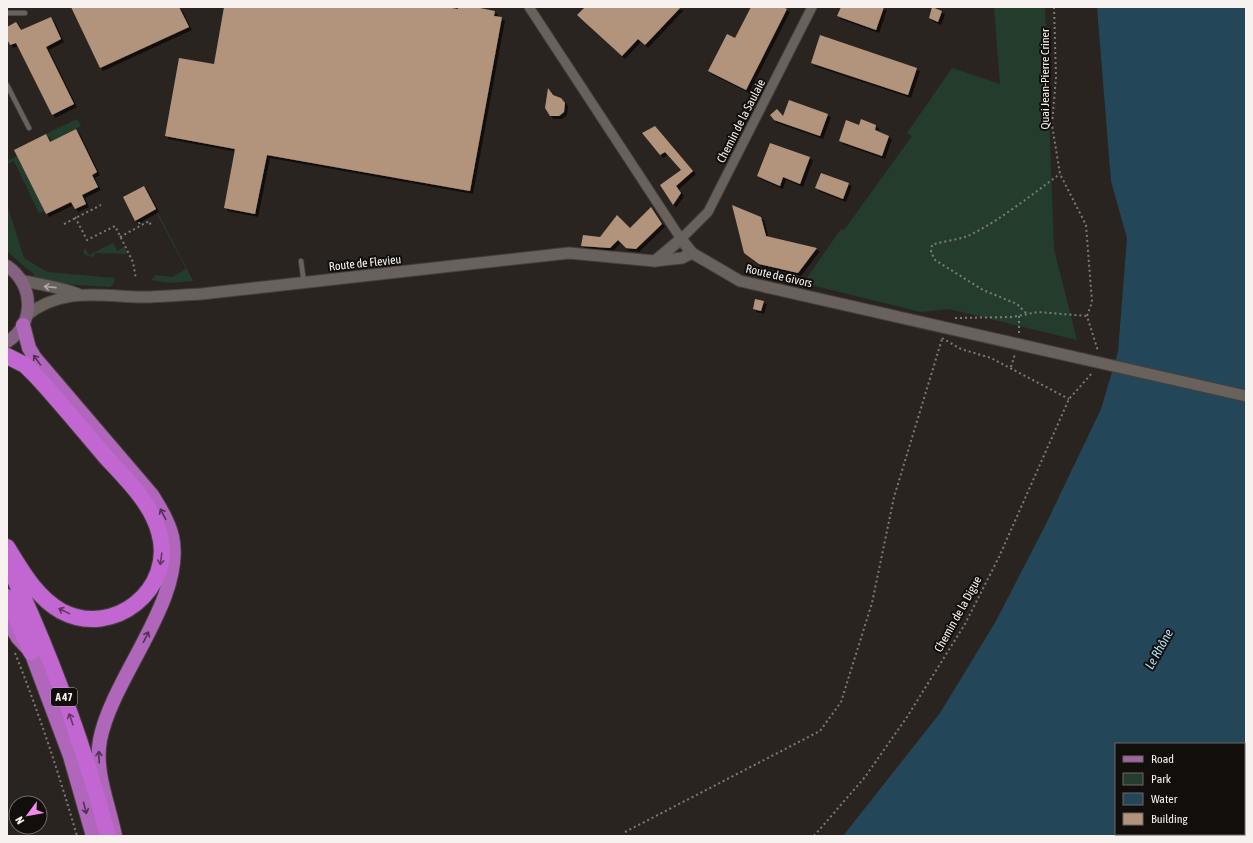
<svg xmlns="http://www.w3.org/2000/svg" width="1253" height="843" font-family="'Asap Condensed',sans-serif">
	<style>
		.green { fill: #243c2c }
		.water { fill: #234758 }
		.building { fill: #b2937b; filter: url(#shadow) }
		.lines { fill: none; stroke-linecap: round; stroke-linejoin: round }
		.service-casing { stroke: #45403c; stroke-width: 6 }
		.minor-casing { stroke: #45403c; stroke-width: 11 }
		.tertiary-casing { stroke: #45403c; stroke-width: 13 }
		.secondary-casing { stroke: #45403c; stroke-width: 14 }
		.primary-casing { stroke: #45403c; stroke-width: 16 }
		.trunk-casing { stroke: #45403c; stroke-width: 16 }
		.motorway-casing { stroke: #45403c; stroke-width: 18 }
		.path { stroke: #807a76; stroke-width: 2; stroke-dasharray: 2 3; stroke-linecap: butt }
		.service { stroke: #68615c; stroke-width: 4.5 }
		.minor { stroke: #68615c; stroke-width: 9 }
		.tertiary { stroke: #68615c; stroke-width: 11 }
		.secondary { stroke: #83637f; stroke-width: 12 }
		.primary { stroke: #9e65a2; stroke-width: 14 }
		.trunk { stroke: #b066ba; stroke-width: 14 }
		.motorway { stroke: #c267d1; stroke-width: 16 }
		.tertiary-bridge-casing { stroke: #45403c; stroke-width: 13; stroke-linecap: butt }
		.tertiary-bridge { stroke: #68615c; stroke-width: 11 }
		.oneway { stroke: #b0aaa6 }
		.oneway2 { stroke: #513152 }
		.oneway3 { stroke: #613665 }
		.labels { text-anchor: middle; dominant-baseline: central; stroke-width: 4; stroke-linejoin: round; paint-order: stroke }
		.shield { fill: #110e0c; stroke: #b2aeab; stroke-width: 1 }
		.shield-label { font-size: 11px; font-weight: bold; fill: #f7f2ef }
		.street-label { font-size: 12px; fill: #f7f2ef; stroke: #110e0c }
		.water-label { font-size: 13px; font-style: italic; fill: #ace0fa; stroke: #110e0c }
	</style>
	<defs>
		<filter id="shadow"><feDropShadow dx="3" dy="3" stdDeviation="0" flood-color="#0009"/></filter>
	</defs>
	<rect width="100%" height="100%" fill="#2a2420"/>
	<!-- green -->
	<g class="green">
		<path d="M994 7H1045L1054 249 1077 340 949 309 921 312 803 283 841 229 844 230 912 136 907 133 952 68 1000 84Z"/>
		<path d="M77 119 81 126 50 142 46 134Z"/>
		<path d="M17 156 45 211 39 213 14 161 7 164V161Z"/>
		<path d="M7 204 24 258 47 272 115 278 114 283 110 287 46 283 34 278V274L25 267 7 251Z"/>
		<path d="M156 209 193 281 170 283 151 280 156 275 173 277 186 269 155 210Z"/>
		<path d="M113 243 117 251 124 247 128 254 95 253 94 257 85 255 83 252 85 248 89 255Z"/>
	</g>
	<!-- water -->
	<path class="water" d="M1097 7H1246V773L1244 776V744H1116V834H1204L1202 836H843L940 713 996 621 1046 524 1101 409 1118 352 1127 238 1111 181Z"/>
	<!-- building -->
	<g class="building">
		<path d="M71 7H179L189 27 100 68Z"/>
		<path d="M224 7H446L458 9V7H475L495 11 494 16 502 17 470 191 267 155 255 214 224 208 235 149 165 136 179 58 214 64Z"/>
		<path d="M585 7H681L645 45 638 39 622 56 577 15Z"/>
		<path d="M751 7H783L787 9 746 90 708 71 727 34 735 38Z"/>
		<path d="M841 7H884L876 30 837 16Z"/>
		<path d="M932 7 942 11 938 22 929 18Z"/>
		<path d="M51 17 61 39 46 47 74 104 52 115 16 43 10 45 7 39V27L16 22 21 30Z"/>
		<path d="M820 35 917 68 908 95 811 63Z"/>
		<path d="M548 88 553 95 561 98 565 103 564 112 559 116H550L545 108Z"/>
		<path d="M789 100 828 114 820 136 774 120 770 115 777 109 783 116Z"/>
		<path d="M861 119 876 125 875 130 889 136 882 156 839 141 846 120 859 125Z"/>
		<path d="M655 126 693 171 676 186 681 193 673 205 660 185 681 170 665 152 660 155 642 133Z"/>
		<path d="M76 129 97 172 92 175 98 187 82 195 86 204 75 209 71 202 46 214 14 150 46 134 50 142Z"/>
		<path d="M770 143 810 157 800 184 783 177 780 186 757 176Z"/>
		<path d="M821 173 849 183 843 199 815 188Z"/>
		<path d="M144 186 156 209 135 221 123 197Z"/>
		<path d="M732 205 761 217 766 236 817 248 798 273 759 264 744 253Z"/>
		<path d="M651 207 662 224 636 249 626 248 618 240 610 248 581 246 583 235 600 237 617 215 630 228Z"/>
		<path d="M755 299 764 301 761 311 753 309Z"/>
	</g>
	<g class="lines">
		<defs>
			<g id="service">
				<path d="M7 13H25"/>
				<path d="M7 85 29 128"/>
				<path d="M301 261 304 283"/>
			</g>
			<path id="minor" d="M529 7 681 239 708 212 812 7"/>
			<g id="tertiary">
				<path d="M655 261 681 239 692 253 740 281 1083 359"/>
				<path d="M21 280C40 285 60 287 78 294"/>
				<path d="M27 315C63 287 100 296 142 297 161 297 181 295 201 294L569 253 654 261 682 258 692 253"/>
			</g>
			<path id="secondary" d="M7 266C34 284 36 324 7 342"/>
			<g id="primary">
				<path d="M1244 824 1246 821"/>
				<path d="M1236 836 1238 834"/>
			</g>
			<g id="trunk">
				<path d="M23 325 29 348 35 358 152 495C160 508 168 521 172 536 186 599 112 677 100 740 94 772 109 805 115 836"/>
				<path d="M7 620 18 638 31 652 70 756 93 836"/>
			</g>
			<g id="motorway">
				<path d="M7 356 25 365 36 376C60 402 82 429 105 456 125 478 151 502 159 532 176 589 113 639 61 611 36 597 22 571 7 547"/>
				<path d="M8 564C49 651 83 742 108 836"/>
				<path d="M7 597 31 652"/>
			</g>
		</defs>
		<!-- service casing -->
		<use href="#service" class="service-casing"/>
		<!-- minor casing -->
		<use href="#minor" class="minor-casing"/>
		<!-- tertiary casing -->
		<use href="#tertiary" class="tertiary-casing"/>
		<!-- secondary casing -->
		<use href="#secondary" class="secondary-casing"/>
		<!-- primary casing -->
		<use href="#primary" class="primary-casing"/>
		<!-- trunk casing -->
		<use href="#trunk" class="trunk-casing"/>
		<!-- motorway casing -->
		<use href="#motorway" class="motorway-casing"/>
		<!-- path -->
		<g class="path">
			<path d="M1054 7 1056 77 1052 125 1060 174 1086 225 1092 302 1087 316 1098 351"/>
			<path d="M75 217 87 240 115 226 133 262 136 279"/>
			<path d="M139 222 140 226"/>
			<path d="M64 224 101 205"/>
			<path d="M120 237 149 221 151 225"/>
			<path d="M1026 313 1017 304 983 290 935 260 931 252 932 245C943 241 957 240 968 236 1001 220 1031 195 1060 174"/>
			<path d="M955 318 1012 317 1038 312 1087 316"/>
			<path d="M1019 333V315"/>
			<path d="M942 338 961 349 991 358 1069 399"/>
			<path d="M1011 367 1015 354"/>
			<path d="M15 653C39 713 59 774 77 836"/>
			<path d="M625 832 820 731 841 702 872 603 894 497 942 339"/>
			<path d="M814 836 865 777 907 717 965 624 999 557 1069 399 1093 372"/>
		</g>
		<!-- service -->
		<use href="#service" class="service"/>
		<!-- minor -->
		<use href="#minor" class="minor"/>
		<!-- tertiary -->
		<use href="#tertiary" class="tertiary"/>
		<!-- secondary -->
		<use href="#secondary" class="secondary"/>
		<!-- primary -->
		<use href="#primary" class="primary"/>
		<!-- trunk -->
		<use href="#trunk" class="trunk"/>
		<!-- motorway -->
		<use href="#motorway" class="motorway"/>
		<defs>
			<path id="tertiary-bridge" d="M1083 359 1246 396"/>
		</defs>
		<!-- tertiary-bridge casing -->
		<use href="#tertiary-bridge" class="tertiary-bridge-casing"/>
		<!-- tertiary-bridge -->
		<use href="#tertiary-bridge" class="tertiary-bridge"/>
	</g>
	<!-- one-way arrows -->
	<defs><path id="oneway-shaft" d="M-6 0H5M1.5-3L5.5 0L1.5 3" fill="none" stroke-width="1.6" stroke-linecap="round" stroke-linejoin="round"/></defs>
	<use class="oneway" href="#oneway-shaft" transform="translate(50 287) rotate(-174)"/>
	<g class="oneway2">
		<use href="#oneway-shaft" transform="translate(37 360) rotate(-126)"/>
		<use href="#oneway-shaft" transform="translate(163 514) rotate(-118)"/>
		<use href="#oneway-shaft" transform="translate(146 637) rotate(-64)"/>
		<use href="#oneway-shaft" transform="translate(99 757) rotate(-92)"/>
		<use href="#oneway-shaft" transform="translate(85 808) rotate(75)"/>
	</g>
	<g class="oneway3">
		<use href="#oneway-shaft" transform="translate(161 559) rotate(98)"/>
		<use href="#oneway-shaft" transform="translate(64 611) rotate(-154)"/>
		<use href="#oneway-shaft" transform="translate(71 719) rotate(-109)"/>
	</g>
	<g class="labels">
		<!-- shield labels -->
		<rect class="shield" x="51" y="688" width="26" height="18" rx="3"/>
		<g class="shield-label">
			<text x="64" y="697">A 47</text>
		</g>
		<!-- street labels -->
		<g class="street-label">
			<text transform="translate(1045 79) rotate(-90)">Quai Jean-Pierre Criner</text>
			<text transform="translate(741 121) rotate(-63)">Chemin de la Saulaie</text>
			<text transform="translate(365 263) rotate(-6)">Route de Flevieu</text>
			<text transform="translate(779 276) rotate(13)">Route de Givors</text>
			<text transform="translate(958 614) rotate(-61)">Chemin de la Digue</text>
		</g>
		<!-- water labels -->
		<g class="water-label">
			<text transform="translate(1159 649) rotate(-61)">Le Rhône</text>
		</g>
	</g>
	<!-- border -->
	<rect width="1253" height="843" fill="none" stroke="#f7f2ef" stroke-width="16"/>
	<!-- legend -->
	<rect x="1115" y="743" width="130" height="92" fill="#110e0c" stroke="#6d6967"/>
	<rect x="1123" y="756" width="20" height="6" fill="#9e65a2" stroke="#6d6967"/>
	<text x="1151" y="763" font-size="12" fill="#f7f2ef">Road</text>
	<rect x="1123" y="773" width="20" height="12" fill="#243c2c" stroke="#6d6967"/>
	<text x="1151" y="783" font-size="12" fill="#f7f2ef">Park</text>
	<rect x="1123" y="793" width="20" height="12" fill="#234758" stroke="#6d6967"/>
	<text x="1151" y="803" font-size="12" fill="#f7f2ef">Water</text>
	<rect x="1123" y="813" width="20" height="12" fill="#b2937b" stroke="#6d6967"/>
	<text x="1151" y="823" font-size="12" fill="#f7f2ef">Building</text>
	<!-- north arrow -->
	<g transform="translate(28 815) rotate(238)"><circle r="19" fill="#110e0c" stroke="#6d6967"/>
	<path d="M0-3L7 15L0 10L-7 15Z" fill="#f689ed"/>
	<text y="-6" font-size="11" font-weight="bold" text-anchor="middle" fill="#f7f2ef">N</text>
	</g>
</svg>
